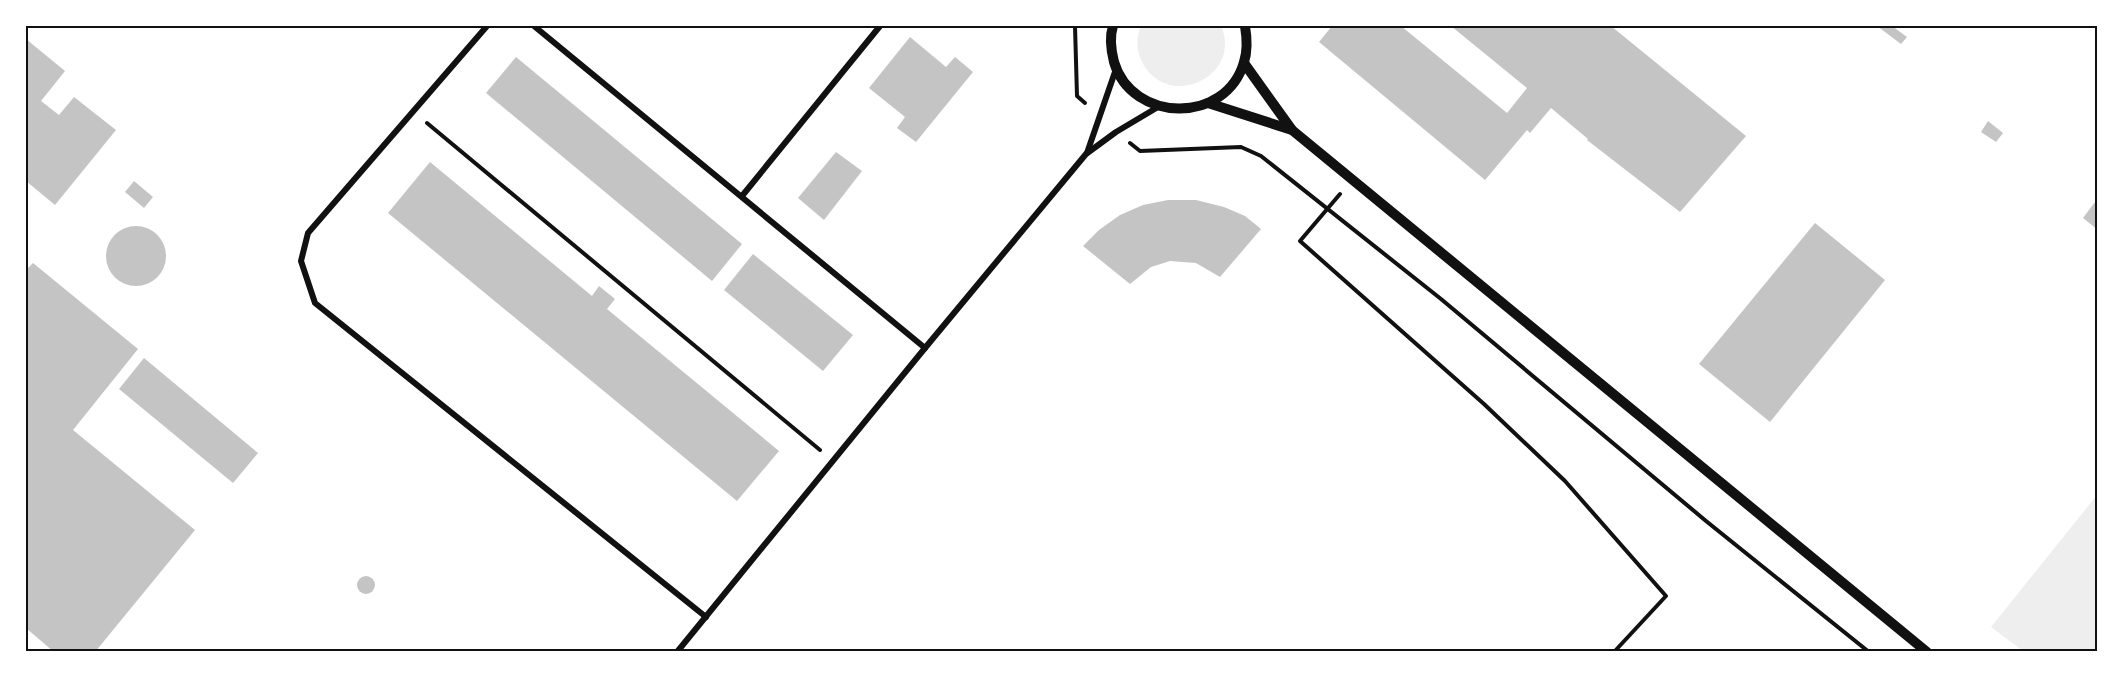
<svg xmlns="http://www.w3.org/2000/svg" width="2123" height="677" font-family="Barlow,sans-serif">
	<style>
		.green { fill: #eee }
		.building { fill: #c4c4c4 }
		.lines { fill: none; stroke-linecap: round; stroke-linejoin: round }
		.path { stroke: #111; stroke-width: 4 }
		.minor { stroke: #111; stroke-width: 6 }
		.tertiary { stroke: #111; stroke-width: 10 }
		.neatline { fill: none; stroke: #111; stroke-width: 2 }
	</style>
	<rect width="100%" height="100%" fill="#fff"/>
	<!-- green -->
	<g class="green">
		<path d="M1141 26H1221C1243 76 1168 112 1142 62 1136 50 1136 37 1141 26Z"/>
		<path d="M2097 495V651H2023L1991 627Z"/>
	</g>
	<!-- building -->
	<g class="building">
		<path d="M1332 26H1401L1507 113 1527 88 1451 26H1611L1746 136 1680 212 1587 140 1588 139 1551 108 1530 133 1527 130 1485 180 1319 42Z"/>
		<path d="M1877 26H1892L1907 37 1901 44Z"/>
		<path d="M910 37 946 67 955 57 973 72 916 142 897 128 905 117 869 88Z"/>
		<path d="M26 39 65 71 41 101 59 115 74 97 116 130 55 205 26 181Z"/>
		<path d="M516 57 742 244 712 281 486 93Z"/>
		<path d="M1988 121 2003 133 1996 142 1981 132Z"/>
		<path d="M836 152 862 171 824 220 798 198Z"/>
		<path d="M430 162 592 296 599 286 615 299 607 309 779 451 737 501 388 213Z"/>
		<path d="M134 181 153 197 144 208 125 192Z"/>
		<path d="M2098 198V230L2083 218Z"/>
		<path d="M1168 200H1196L1224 207 1245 216 1261 229 1220 277 1196 263 1170 261 1151 267 1130 284 1083 246 1099 230 1120 215 1143 205Z"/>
		<path d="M1815 223 1885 280 1770 422 1699 364Z"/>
		<circle cx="136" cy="256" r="30"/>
		<path d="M753 254 853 335 823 371 724 290Z"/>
		<path d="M33 263 138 349 73 430 195 530 95 652H54L26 628V268L27 269Z"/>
		<path d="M144 358 258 453 233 483 119 389Z"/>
		<circle cx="366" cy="585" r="9"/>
	</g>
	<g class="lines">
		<!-- path -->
		<g class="path">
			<path d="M1075 26 1077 96 1085 103"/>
			<path d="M427 123 820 450"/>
			<path d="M1130 143 1140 151 1241 147 1261 156 1441 299 1706 521 1869 652"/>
			<path d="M1340 194 1300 241 1484 404 1565 481 1666 596 1614 652"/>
		</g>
		<!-- minor -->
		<g class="minor">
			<path d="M487 26 308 233 301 261 315 303 706 617"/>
			<path d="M534 26 925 348"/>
			<path d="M1087 153 1116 69"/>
			<path d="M742 196 880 26"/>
			<path d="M677 652 925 348 1086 154 1116 132 1158 107"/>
		</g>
		<!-- tertiary -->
		<g class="tertiary">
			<path d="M1113 26C1109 38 1111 50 1114 62 1132 123 1226 125 1244 62 1248 50 1247 38 1245 26"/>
			<path d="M1244 63 1292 130 1927 652"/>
			<path d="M1208 103 1292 130"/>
		</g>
	</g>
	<!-- border -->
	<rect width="2123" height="677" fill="none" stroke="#ffffff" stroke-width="54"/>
	<rect x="27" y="27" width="2069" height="623" class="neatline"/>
</svg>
